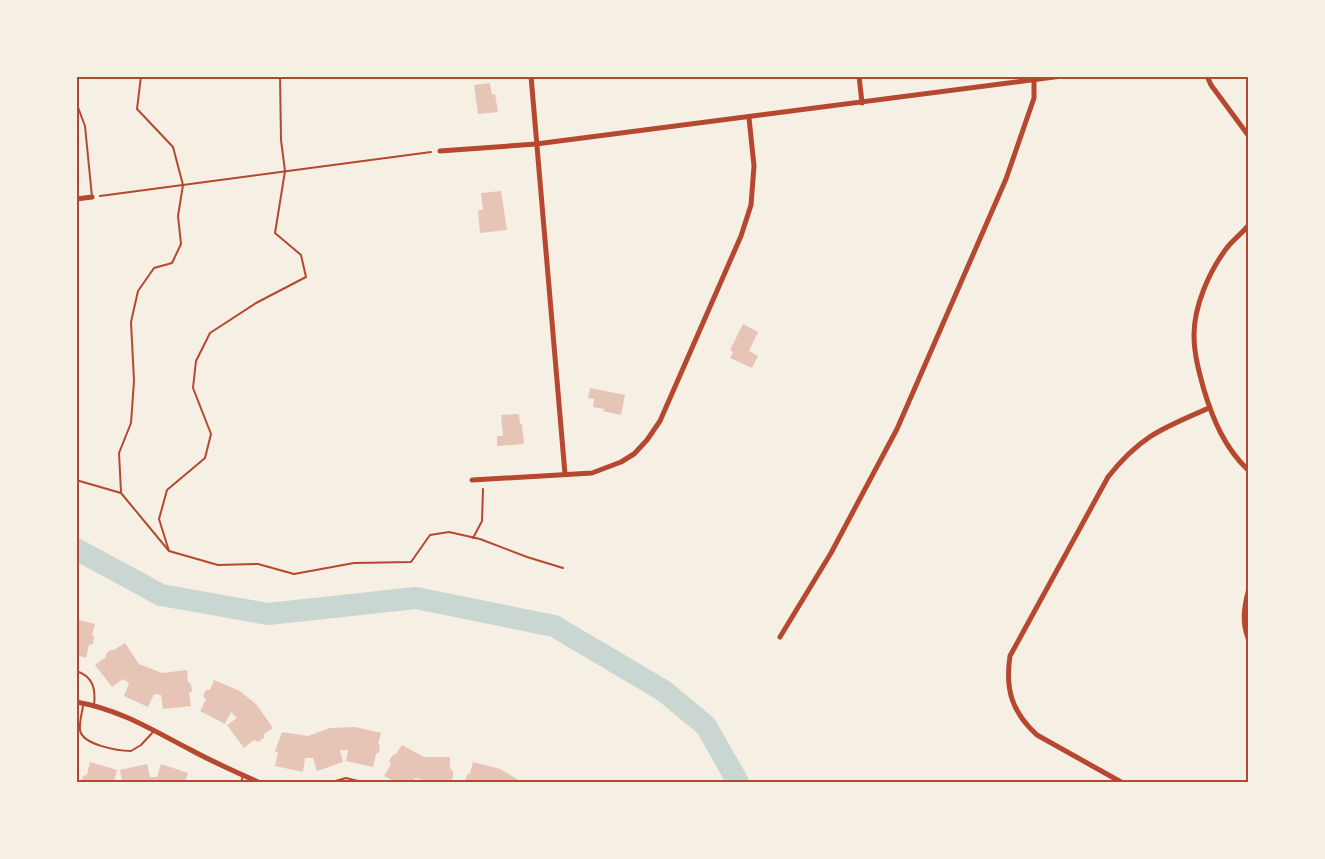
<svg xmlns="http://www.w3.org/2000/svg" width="1325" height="859" font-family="'Source Serif 4',serif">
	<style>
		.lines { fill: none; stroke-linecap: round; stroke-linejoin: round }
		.river { stroke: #c9d6d2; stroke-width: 22 }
		.building { fill: #e6c5b7 }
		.path { stroke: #b5482f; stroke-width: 2 }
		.service { stroke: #b5482f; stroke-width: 2 }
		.minor { stroke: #b5482f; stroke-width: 5 }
		.neatline { fill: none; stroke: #b5482f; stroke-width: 2 }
	</style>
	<rect width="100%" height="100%" fill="#f6efe4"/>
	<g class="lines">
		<!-- river -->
		<path class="river" d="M76 549 161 595 268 614 416 598 554 626 664 691 706 726 738 782"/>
	</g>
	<!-- building -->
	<g class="building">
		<path d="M490 83 492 95 495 94 498 112 478 114 474 85Z"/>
		<path d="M501 191 507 230 480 233 478 210H483L481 193Z"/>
		<path d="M743 324 758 332 749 351 758 356 752 368 730 358 733 352 730 350Z"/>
		<path d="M590 388 625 395 621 415 603 411 604 409 593 407 594 399 588 398Z"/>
		<path d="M519 414 520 424H522L524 444 497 446V436H503L501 415Z"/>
		<path d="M76 619 95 624 92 635 94 637 93 644 89 645 86 658 76 655Z"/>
		<path d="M125 643 139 664 162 673 187 670 188 682 191 684 192 691 189 693 191 706 163 709 161 695 154 694 148 707 124 696 129 683 123 679 112 687 95 665 106 657V654L110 650H114Z"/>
		<path d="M214 680 240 691 257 705 273 728 264 734V738L258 742 254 740 244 748 227 725 237 718 231 712 225 724 200 711 206 699 203 696 206 690H210Z"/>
		<path d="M355 727 381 733 378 744 380 745 379 752 376 754 373 767 346 761 348 750H340L343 762 317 771 313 758H305L303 772 275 766 278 753 275 751 282 732 308 736 330 728Z"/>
		<path d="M402 745 424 757H450V769L453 771V777L451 782H423V780L415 778 413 782H396L384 776 391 764 389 761 393 755 396 754Z"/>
		<path d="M90 762 117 770 114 782H81L83 776 87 775Z"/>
		<path d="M473 762 500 769 522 782H467L465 781 467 775 470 773Z"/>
		<path d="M147 764 150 777H157L161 764 188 773 185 782H122L120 770Z"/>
	</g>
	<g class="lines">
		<!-- path -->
		<g class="path">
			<path d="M100 196 431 152"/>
			<path d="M76 480 121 493 169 551 218 565 258 564 294 574 354 563 411 562 430 535 449 532 480 539 527 557 563 568"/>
			<path d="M121 492 119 453 131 423 134 381 131 322 138 291 154 268 172 263 181 244 178 216 183 185 173 147 137 109 141 76"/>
			<path d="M473 538 482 521 483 489"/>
			<path d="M169 551 159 519 167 490 205 458 211 434 193 388 196 361 210 333 256 303 306 277 301 255 275 233 285 171 281 140 280 76"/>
		</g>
		<!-- service -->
		<g class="service">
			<path d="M76 102 85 126 92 197"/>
			<path d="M76 671C93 676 96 689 94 705"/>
			<path d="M83 706C82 713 79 723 80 730 82 745 119 751 131 751L141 745 154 731"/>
			<path d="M241 782 243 776"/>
			<path d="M332 782 346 778 362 782"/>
		</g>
		<!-- minor -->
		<g class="minor">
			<path d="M531 76 565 474"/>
			<path d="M859 76 862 103"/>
			<path d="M1207 76 1211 85 1248 135"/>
			<path d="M440 151 536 144 1062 76"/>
			<path d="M76 199 92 197"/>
			<path d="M1248 226C1241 234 1232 241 1226 249 1209 272 1194 306 1194 335 1194 354 1199 372 1204 390 1213 420 1225 448 1248 470"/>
			<path d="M472 480 592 473 621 462 634 454 647 440 660 421 741 236 751 205 754 166 749 118"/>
			<path d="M1248 592C1244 608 1242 622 1248 638"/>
			<path d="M780 637 831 553 897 429 1006 179 1034 98V81"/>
			<path d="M76 702C119 709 154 731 191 750 213 762 236 772 258 782"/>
			<path d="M1121 782 1037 735C1012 712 1005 690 1010 656L1108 477C1140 436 1163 428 1209 408"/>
		</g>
	</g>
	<!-- border -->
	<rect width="1325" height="859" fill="none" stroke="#f6efe4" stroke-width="156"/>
	<rect x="78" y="78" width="1169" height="703" class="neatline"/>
</svg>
